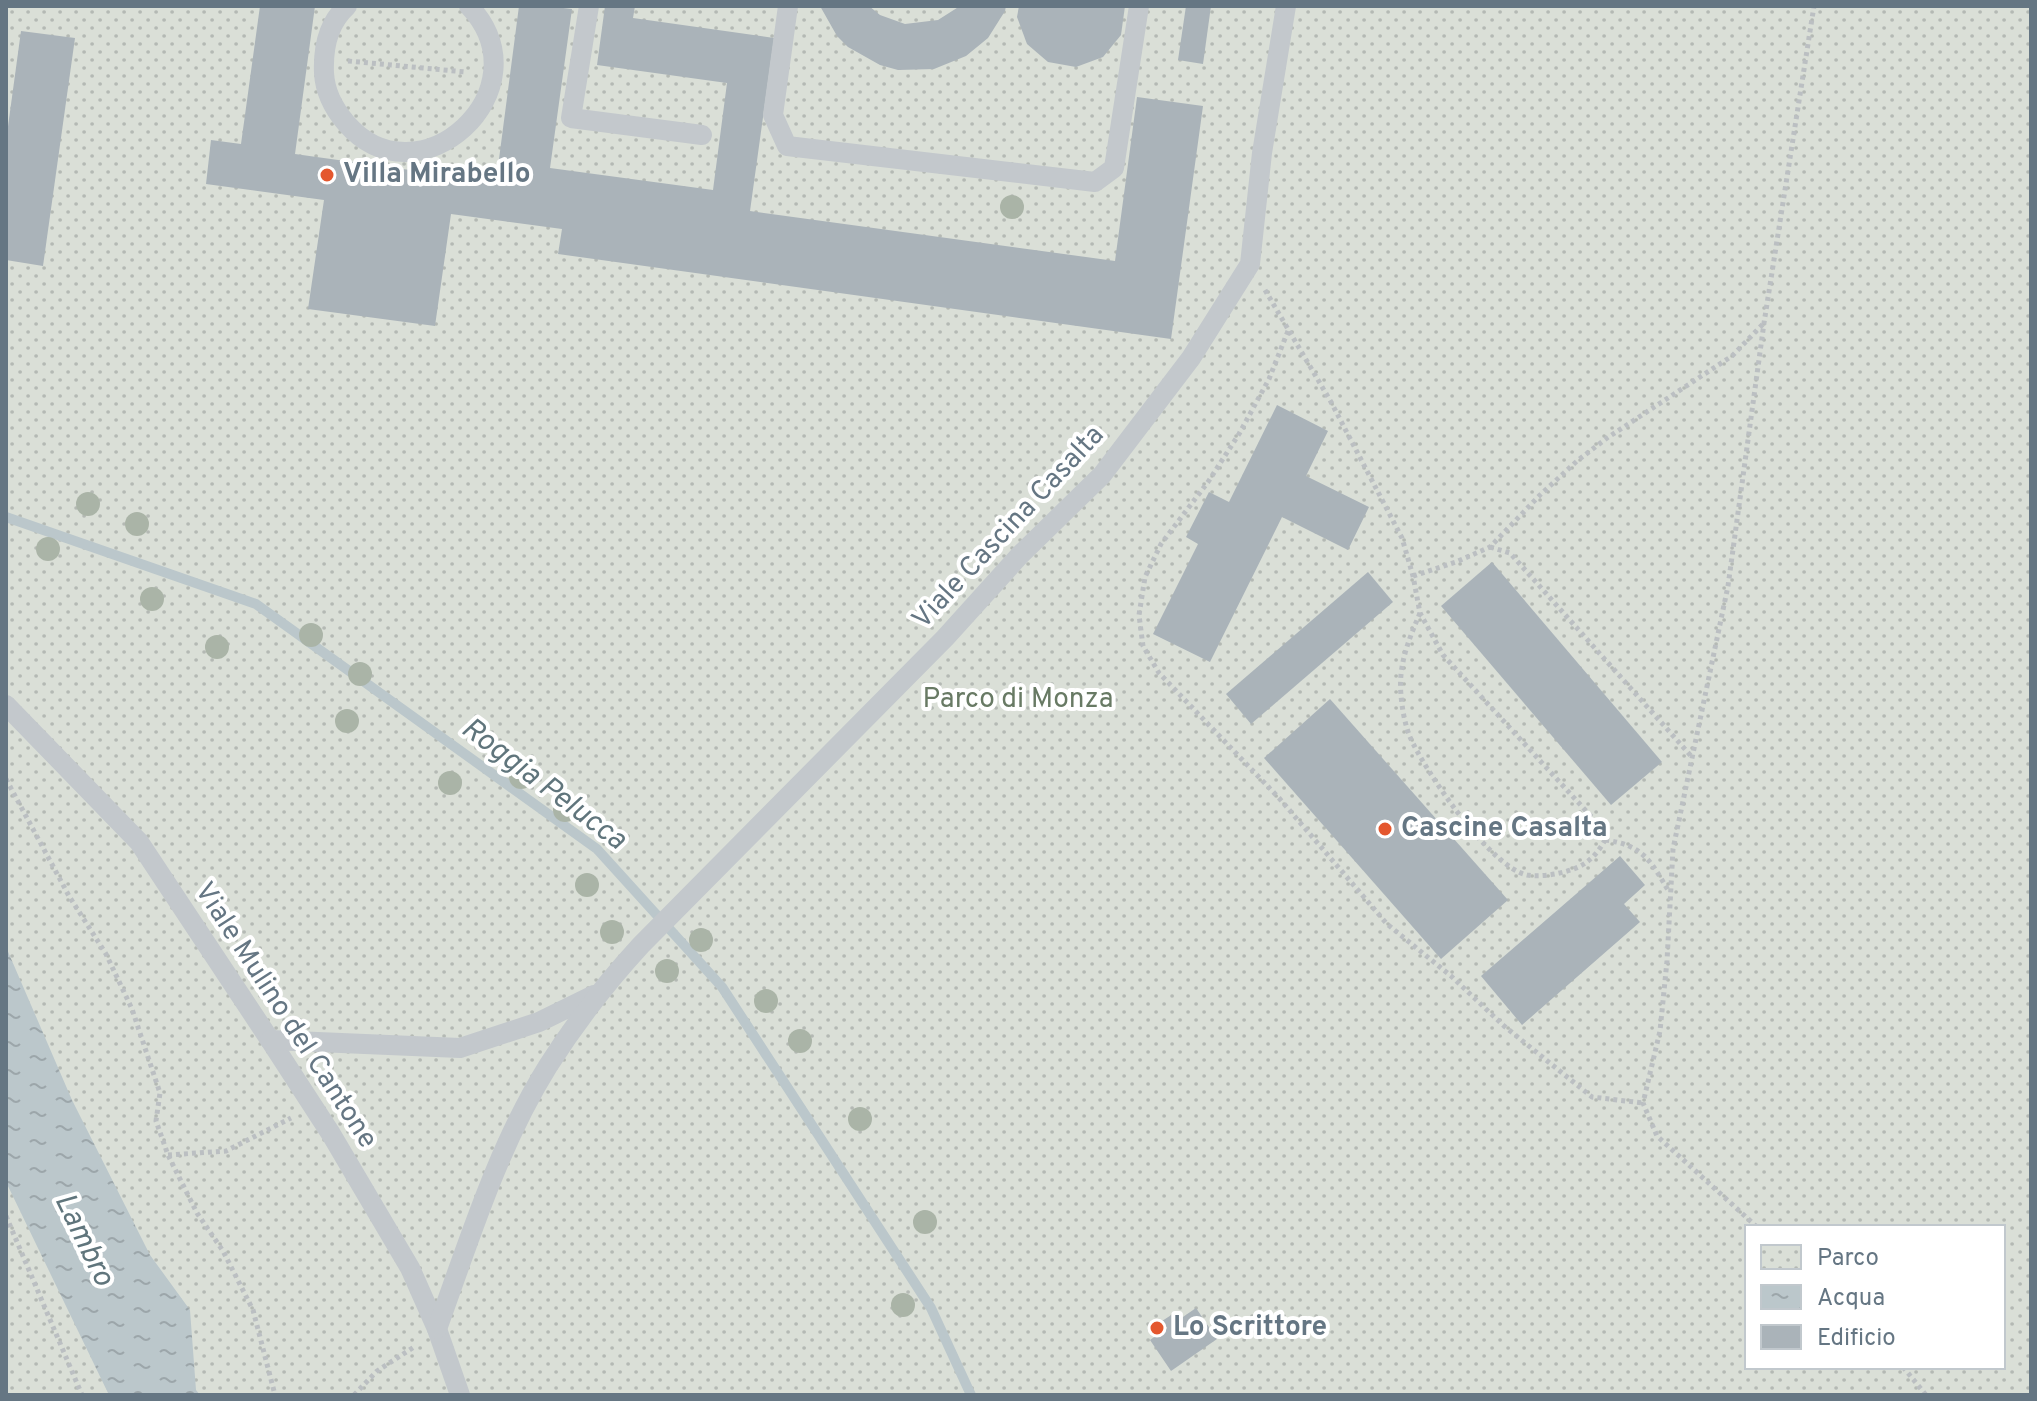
<svg xmlns="http://www.w3.org/2000/svg" width="2037" height="1401" font-family="Overpass,sans-serif">
	<style>
		.park { fill: url(#park-dots); fill-rule: evenodd }
		.water { fill: url(#water-ripples) }
		.lines { fill: none; stroke-linecap: round; stroke-linejoin: round }
		.stream { stroke: #bbc7cb; stroke-width: 10 }
		.building { fill: #aab3b9 }
		.path { stroke: #bbbfc2; stroke-width: 5; stroke-dasharray: 4 4; stroke-linecap: butt }
		.service { stroke: #c3c8cc; stroke-width: 20 }
		.tree { fill: #aab4a7 }
		.poi-dot { fill: #e4572e; stroke: #fff; stroke-width: 3 }
		.labels { text-anchor: middle; dominant-baseline: central; stroke-width: 8; stroke-linejoin: round; paint-order: stroke }
		.poi-label { font-size: 28px; font-weight: bold; fill: #657683; stroke: #fff; text-anchor: start }
		.street-label { font-size: 28px; fill: #657683; stroke: #fff }
		.park-label { font-size: 28px; fill: #687a64; stroke: #fff }
		.water-label { font-size: 30px; font-style: italic; fill: #60757c; stroke: #fff }
	</style>
	<defs>
		<pattern id="park-dots" width="8" height="8" patternUnits="userSpaceOnUse" patternTransform="scale(2)"><rect width="8" height="8" fill="#dadfd7"/><path d="M2 2h.1M6 6h.1" fill="none" stroke="#b4b9b4" stroke-width="1.8" stroke-linecap="round"/></pattern>
		<pattern id="water-ripples" width="26" height="14" patternUnits="userSpaceOnUse" patternTransform="scale(2)"><rect width="26" height="14" fill="#bbc7cb"/><path d="M2 4q2-2 4 0t4 0M15 11q2-2 4 0t4 0" fill="none" stroke="#9ca6aa"/></pattern>
	</defs>
	<rect width="100%" height="100%" fill="#fafaf8"/>
	<!-- park -->
	<path class="park" d="M6 6H2031V1395H6ZM1747 1227H2003V1367H1747Z"/>
	<!-- water -->
	<path class="water" d="M6 947 72 1100 150 1255 190 1310 196 1390 200 1395H109L6 1182Z"/>
	<g class="lines">
		<!-- stream -->
		<path class="stream" d="M6 517 256 604 597 849 722 987 931 1308 971 1395"/>
	</g>
	<!-- building -->
	<g class="building">
		<path d="M260 6H315L295 154 496 182 519 6H546L572 9 550 168 713 190 727 83 597 65 605 6H635L633 18 774 38 750 211 1115 261 1137 97 1203 106 1171 339 558 254 562 229 451 214 435 326 308 309 324 200 206 184 211 140 241 144Z"/>
		<path d="M820 6H869L880 15 905 24 938 20 960 6H1006L1005 11 988 38 966 56 934 69 898 70 880 65 848 47 837 36Z"/>
		<path d="M1019 6H1125L1121 35 1103 57 1076 67 1048 62 1027 44 1017 17Z"/>
		<path d="M1186 6H1211L1203 64 1178 60Z"/>
		<path d="M21 31 75 38 43 266 6 260V141Z"/>
		<path d="M1277 405 1328 431 1306 476 1369 507 1348 550 1282 517 1210 662 1153 634 1198 544 1186 537 1209 492 1229 502Z"/>
		<path d="M1492 562 1662 762 1611 805 1441 606Z"/>
		<path d="M1368 572 1393 602 1251 724 1226 694Z"/>
		<path d="M1330 699 1508 900 1441 959 1264 758Z"/>
		<path d="M1620 856 1645 885 1624 904 1640 922 1522 1025 1481 976Z"/>
		<path d="M1196 1308 1217 1339 1171 1371 1150 1340 1167 1328 1162 1321 1176 1312 1180 1319Z"/>
	</g>
	<g class="lines">
		<!-- path -->
		<g class="path">
			<path d="M348 61 466 72"/>
			<path d="M1265 290 1331 402 1402 538 1413 576 1420 613 1443 655 1599 825 1605 840"/>
			<path d="M1288 331 1269 379 1239 434 1208 482 1161 544 1145 577 1139 615 1143 646 1159 673 1279 798 1387 924 1451 976 1504 1026 1592 1097 1643 1103"/>
			<path d="M1490 547 1510 553 1692 757"/>
			<path d="M1413 576 1456 562 1490 547 1540 495 1577 461 1607 438 1732 356 1764 323"/>
			<path d="M1420 613C1409 639 1398 665 1401 695 1402 708 1405 725 1410 737 1425 771 1490 867 1527 875 1539 877 1552 875 1564 872 1584 867 1595 858 1605 840"/>
			<path d="M6 779 69 896 106 954 132 1009 160 1093 156 1121 168 1155 197 1213 223 1251 253 1310 275 1395"/>
			<path d="M1605 840C1643 845 1651 861 1669 892"/>
			<path d="M168 1155 226 1151 291 1118"/>
			<path d="M6 1216 82 1395"/>
			<path d="M1757 1227 1657 1136 1643 1103 1660 1031 1667 961 1673 849 1728 586 1764 323 1814 6"/>
			<path d="M1903 1367 1926 1395"/>
			<path d="M354 1395 377 1371 414 1347"/>
		</g>
		<!-- service -->
		<g class="service">
			<path d="M347 6C328 23 323 49 324 73 325 92 334 109 346 123 418 207 548 90 469 6"/>
			<path d="M589 6 571 118 702 135"/>
			<path d="M788 6 773 115 787 146 1095 182 1114 168 1139 6"/>
			<path d="M6 705 139 842 270 1040 331 1134 410 1268 437 1329 460 1395"/>
			<path d="M270 1040 460 1048 539 1022 594 995"/>
			<path d="M437 1329C469 1241 498 1146 548 1066 576 1022 606 983 641 945L945 638 1020 555 1102 475 1191 358 1250 264 1262 153 1286 6"/>
		</g>
	</g>
	<!-- trees -->
	<g class="tree">
		<circle cx="1012" cy="207" r="12"/>
		<circle cx="88" cy="504" r="12"/>
		<circle cx="137" cy="524" r="12"/>
		<circle cx="48" cy="549" r="12"/>
		<circle cx="152" cy="599" r="12"/>
		<circle cx="311" cy="635" r="12"/>
		<circle cx="217" cy="647" r="12"/>
		<circle cx="360" cy="674" r="12"/>
		<circle cx="347" cy="721" r="12"/>
		<circle cx="521" cy="777" r="12"/>
		<circle cx="450" cy="783" r="12"/>
		<circle cx="565" cy="810" r="12"/>
		<circle cx="587" cy="885" r="12"/>
		<circle cx="612" cy="932" r="12"/>
		<circle cx="701" cy="940" r="12"/>
		<circle cx="667" cy="971" r="12"/>
		<circle cx="766" cy="1001" r="12"/>
		<circle cx="800" cy="1041" r="12"/>
		<circle cx="860" cy="1119" r="12"/>
		<circle cx="925" cy="1222" r="12"/>
		<circle cx="903" cy="1305" r="12"/>
	</g>
	<!-- markers -->
	<g class="poi-dot">
		<circle cx="327" cy="175" r="8"/>
		<circle cx="1385" cy="829" r="8"/>
		<circle cx="1157" cy="1328" r="8"/>
	</g>
	<g class="labels">
		<!-- poi labels -->
		<g class="poi-label">
			<text x="343" y="175">Villa Mirabello</text>
			<text x="1401" y="829">Cascine Casalta</text>
			<text x="1173" y="1328">Lo Scrittore</text>
		</g>
		<!-- street labels -->
		<g class="street-label">
			<text transform="translate(1009 528) rotate(-47)">Viale Cascina Casalta</text>
			<text transform="translate(285 1016) rotate(57)">Viale Mulino del Cantone</text>
		</g>
		<!-- park labels -->
		<g class="park-label">
			<text x="1018" y="700">Parco di Monza</text>
		</g>
		<!-- water labels -->
		<g class="water-label">
			<text transform="translate(543 785) rotate(37)">Roggia Pelucca</text>
			<text transform="translate(83 1240) rotate(64)">Lambro</text>
		</g>
	</g>
	<!-- border -->
	<rect width="2037" height="1401" fill="none" stroke="#657683" stroke-width="16"/>
	<!-- legend -->
	<rect x="1745" y="1225" width="260" height="144" fill="#ffffff" stroke="#c1c8cd" stroke-width="2"/>
	<rect x="1761" y="1245" width="40" height="24" fill="url(#park-dots)" stroke="#c1c8cd" stroke-width="2"/>
	<text x="1817" y="1265" font-size="24" fill="#657683">Parco</text>
	<rect x="1761" y="1285" width="40" height="24" fill="url(#water-ripples)" stroke="#c1c8cd" stroke-width="2"/>
	<text x="1817" y="1305" font-size="24" fill="#657683">Acqua</text>
	<rect x="1761" y="1325" width="40" height="24" fill="#aab3b9" stroke="#c1c8cd" stroke-width="2"/>
	<text x="1817" y="1345" font-size="24" fill="#657683">Edificio</text>
</svg>
